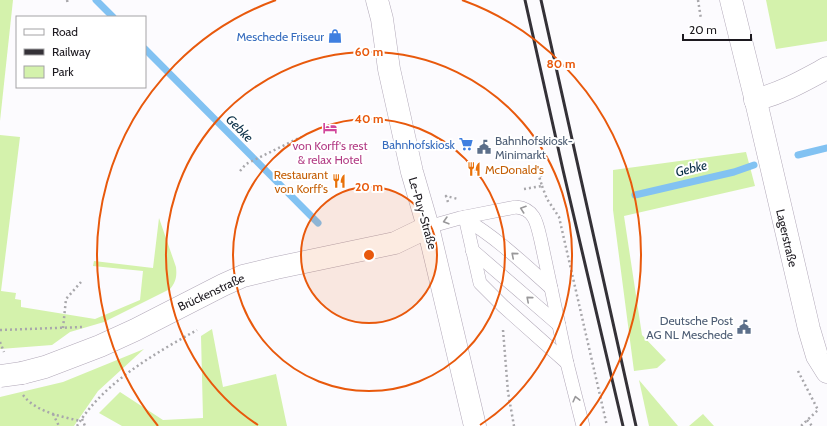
<svg xmlns="http://www.w3.org/2000/svg" width="827" height="426" font-family="Cabin,sans-serif">
	<style>
		.green { fill: #d4f2ac }
		.lines { fill: none; stroke-linecap: round; stroke-linejoin: round }
		.stream { stroke: #82c2f2; stroke-width: 7 }
		.service-casing { stroke: #b1a8b8; stroke-width: 14 }
		.minor-casing { stroke: #b1a8b8; stroke-width: 23 }
		.path { stroke: #a8a7ab; stroke-width: 2.5; stroke-dasharray: 2 3; stroke-linecap: butt }
		.service { stroke: #fff; stroke-width: 13 }
		.minor { stroke: #fff; stroke-width: 22 }
		.rail { stroke: #343137; stroke-width: 3 }
		.minor-bridge-casing { stroke: #b1a8b8; stroke-width: 23; stroke-linecap: butt }
		.minor-bridge { stroke: #fff; stroke-width: 22 }
		.oneway { stroke: #99989a }
		.ring { fill: none; stroke: #e8590c; stroke-width: 2 }
		.labels { text-anchor: middle; dominant-baseline: central; stroke-width: 4; stroke-linejoin: round; paint-order: stroke }
		.shop-label { font-size: 12px; fill: #366cbe; stroke: #fff; text-anchor: end }
		.service-label { font-size: 12px; fill: #4e5e75; stroke: #fff; text-anchor: start }
		.hotel-label { font-size: 12px; fill: #b23c85; stroke: #fff }
		.food-label { font-size: 12px; fill: #c56008; stroke: #fff; text-anchor: start }
		.street-label { font-size: 12px; fill: #1c191f; stroke: #fff }
		.water-label { font-size: 13px; font-style: italic; fill: #0b3048; stroke: #fff }
		.centre { fill: #e8590c; stroke: #fff; stroke-width: 2 }
		.ring-label { font-size: 12px; text-anchor: middle; font-weight: bold; fill: #e8590c; stroke: #fff; stroke-width: 4; stroke-linejoin: round; paint-order: stroke }
	</style>
	<rect width="100%" height="100%" fill="#fcfbfe"/>
	<!-- green -->
	<g class="green">
		<path d="M0 0H13L0 121Z"/>
		<path d="M766 0H827V41L776 49Z"/>
		<path d="M0 135 20 137 1 291 16 293 15 299 21 300V307L95 319 140 300 143 271 93 266 94 261 153 268 159 218 176 267C177 276 176 282 170 289L104 322 70 332 52 345 0 349Z"/>
		<path d="M746 152 755 186 624 216 642 335 666 360 657 368 634 371 613 210V170Z"/>
		<path d="M212 329 223 387 276 374 287 426H122L99 413 120 392 163 420 203 418 201 336Z"/>
		<path d="M144 349 98 391 74 426H0V397L63 382Z"/>
		<path d="M639 380 678 426H649Z"/>
		<path d="M703 414 714 426H689Z"/>
	</g>
	<g class="lines">
		<!-- stream -->
		<g class="stream">
			<path d="M96 0 113 17"/>
			<path d="M145 49 318 223"/>
			<path d="M798 155 827 148"/>
			<path d="M635 195 734 172 754 165"/>
		</g>
		<defs>
			<g id="service">
				<path d="M465 217 480 283 503 306 567 363"/>
				<path d="M465 219C497 238 524 264 551 288"/>
				<path d="M428 227 460 218 516 207C536 209 537 225 541 241L567 363 583 426"/>
				<path d="M472 250 559 325"/>
			</g>
			<g id="minor">
				<path d="M377 0 382 19 389 69 412 172 428 227 475 426"/>
				<path d="M731 0 754 93 809 329 817 356 827 372"/>
				<path d="M755 100C784 92 801 82 827 68"/>
				<path d="M22 373 45 367 100 346 135 330 223 285 243 276 276 268 395 243 428 227"/>
			</g>
		</defs>
		<!-- service casing -->
		<use href="#service" class="service-casing"/>
		<!-- minor casing -->
		<use href="#minor" class="minor-casing"/>
		<!-- path -->
		<g class="path">
			<path d="M67 0 68 4"/>
			<path d="M698 0 701 19"/>
			<path d="M240 171 246 164 301 137"/>
			<path d="M542 186 547 199 559 217 607 426"/>
			<path d="M524 189 542 186 539 176 542 175"/>
			<path d="M448 202 446 196 458 199"/>
			<path d="M63 328 66 299 81 282"/>
			<path d="M0 330 83 327"/>
			<path d="M503 330 508 392 514 426"/>
			<path d="M0 342 4 352"/>
			<path d="M798 371 818 410 801 426"/>
			<path d="M23 395C36 412 60 416 80 421"/>
			<path d="M53 414 59 426"/>
			<path d="M82 419 85 426"/>
			<path d="M807 420 812 426"/>
			<path d="M77 426C103 383 154 354 197 330"/>
		</g>
		<!-- service -->
		<use href="#service" class="service"/>
		<!-- minor -->
		<use href="#minor" class="minor"/>
		<!-- rail -->
		<g class="rail">
			<path d="M525 0 563 170 623 426"/>
			<path d="M541 0 636 426"/>
		</g>
		<defs>
			<path id="minor-bridge" d="M0 376 22 373"/>
		</defs>
		<!-- minor-bridge casing -->
		<use href="#minor-bridge" class="minor-bridge-casing"/>
		<!-- minor-bridge -->
		<use href="#minor-bridge" class="minor-bridge"/>
	</g>
	<!-- one-way arrows -->
	<defs><path id="oneway-chevron" d="M-2-3.5L2.5 0L-2 3.5" fill="none" stroke-width="1.6" stroke-linecap="round" stroke-linejoin="round"/></defs>
	<g class="oneway">
		<use href="#oneway-chevron" transform="translate(523 209) rotate(-161)"/>
		<use href="#oneway-chevron" transform="translate(446 221) rotate(164)"/>
		<use href="#oneway-chevron" transform="translate(514 255) rotate(-139)"/>
		<use href="#oneway-chevron" transform="translate(529 299) rotate(-139)"/>
		<use href="#oneway-chevron" transform="translate(576 399) rotate(-104)"/>
	</g>
	<!-- distance rings -->
	<circle cx="369" cy="255" r="68" fill="#e8590c" fill-opacity=".12"/>
	<g class="ring">
		<circle cx="369" cy="255" r="68"/>
		<circle cx="369" cy="255" r="136"/>
		<path d="M258 425A203 203 0 1 1 480 425"/>
		<path d="M158 426A271 271 0 0 1 276 0M462 0A271 271 0 0 1 580 426"/>
	</g>
	<!-- icons -->
	<defs>
		<symbol id="shop-bare" viewBox="-9 -9 18 18"><path d="M-5-2.5h2.3a2.7 3.5 0 0 1 5.4 0H5L5.5 6h-11ZM-1.5-2.5h3a1.5 2.3 0 0 0-3 0Z" fill="#3f7fe0" stroke="#fff" stroke-width="2.5" paint-order="stroke"/></symbol>
		<symbol id="hotel-bare" viewBox="-9 -9 18 18"><path d="M-6-4.5h1.5V1H6V5H4.5V3h-9V5H-6ZM-4 0a1.8 1.8 0 1 1 3.6 0ZM.5 0V-2.5h3Q6-2.5 6 0Z" fill="#d1479c" stroke="#fff" stroke-width="2.5" paint-order="stroke"/></symbol>
		<symbol id="supermarket-bare" viewBox="-9 -9 18 18"><path d="M-6-5.5h2.5l.6 2H6L4.5 2H-2.5L-4.4-4H-6ZM-1.5 3.2a1.3 1.3 0 1 0 .1 0ZM3 3.2a1.3 1.3 0 1 0 .1 0Z" fill="#3f7fe0" stroke="#fff" stroke-width="2.5" paint-order="stroke"/></symbol>
		<symbol id="civic-bare" viewBox="-9 -9 18 18"><path d="M-.6-6.5H3V-4.5H.6V-3L4-1V1h2V6H-6V1h2V-1L-.6-3ZM-1.2 2.5V6h2.4V2.5Z" fill="#5c6f8a" stroke="#fff" stroke-width="2.5" paint-order="stroke"/></symbol>
		<symbol id="restaurant-bare" viewBox="-9 -9 18 18"><path d="M-5-6h1v4h1v-4h1v4h1v-4h1v5L-1.5 .5V6h-2V.5L-5-1ZM5-6V6H3V1.5H1.5Q1.5-4 5-6Z" fill="#e8710a" stroke="#fff" stroke-width="2.5" paint-order="stroke"/></symbol>
	</defs>
	<g fill-rule="evenodd">
		<use href="#shop-bare" x="325" y="26" width="20" height="20"/>
		<use href="#hotel-bare" x="320" y="118" width="20" height="20"/>
		<use href="#supermarket-bare" x="456" y="134" width="20" height="20"/>
		<use href="#civic-bare" x="474" y="137" width="20" height="20"/>
		<use href="#restaurant-bare" x="464" y="159" width="20" height="20"/>
		<use href="#restaurant-bare" x="329" y="171" width="20" height="20"/>
		<use href="#civic-bare" x="734" y="317" width="20" height="20"/>
	</g>
	<g class="labels">
		<!-- shop labels -->
		<g class="shop-label">
			<text x="324" y="36">Meschede Friseur</text>
			<text x="455" y="144">Bahnhofskiosk</text>
		</g>
		<!-- service labels -->
		<g class="service-label">
			<text x="495" y="140">Bahnhofskiosk-<tspan x="495" dy="14">Minimarkt</tspan></text>
			<text x="733" y="320" text-anchor="end">Deutsche Post<tspan x="733" dy="14">AG NL Meschede</tspan></text>
		</g>
		<!-- hotel labels -->
		<g class="hotel-label">
			<text x="330" y="145">von Korff's rest<tspan x="330" dy="14">&amp; relax Hotel</tspan></text>
		</g>
		<!-- food labels -->
		<g class="food-label">
			<text x="485" y="169">McDonald's</text>
			<text x="328" y="174" text-anchor="end">Restaurant<tspan x="328" dy="14">von Korff's</tspan></text>
		</g>
		<!-- street labels -->
		<g class="street-label">
			<text transform="translate(423 213) rotate(74)">Le-Puy-Straße</text>
			<text transform="translate(787 238) rotate(77)">Lagerstraße</text>
			<text transform="translate(211 292) rotate(-25)">Brückenstraße</text>
		</g>
		<!-- water labels -->
		<g class="water-label">
			<text transform="translate(240 128) rotate(45)">Gebke</text>
			<text transform="translate(691 168) rotate(-14)">Gebke</text>
		</g>
	</g>
	<circle cx="369" cy="255" r="6" class="centre"/>
	<g class="ring-label">
		<text x="369" y="56">60 m</text>
		<text x="561" y="68">80 m</text>
		<text x="369" y="123">40 m</text>
		<text x="369" y="191">20 m</text>
	</g>
	<!-- legend -->
	<rect x="16" y="16" width="130" height="72" fill="#ffffff" stroke="#a4a3a5"/>
	<rect x="24" y="29" width="20" height="6" fill="#ffffff" stroke="#a4a3a5"/>
	<text x="52" y="36" font-size="12" fill="#1c191f">Road</text>
	<rect x="24" y="49" width="20" height="6" fill="#343137" stroke="#a4a3a5"/>
	<text x="52" y="56" font-size="12" fill="#1c191f">Railway</text>
	<rect x="24" y="66" width="20" height="12" fill="#d4f2ac" stroke="#a4a3a5"/>
	<text x="52" y="76" font-size="12" fill="#1c191f">Park</text>
	<!-- scale -->
	<path d="M683 34v6h68v-6" fill="none" stroke="#1c191f" stroke-width="2"/>
	<text x="689" y="34" font-size="12" fill="#1c191f" stroke="#ffffff" stroke-width="3" paint-order="stroke">20 m</text>
</svg>
